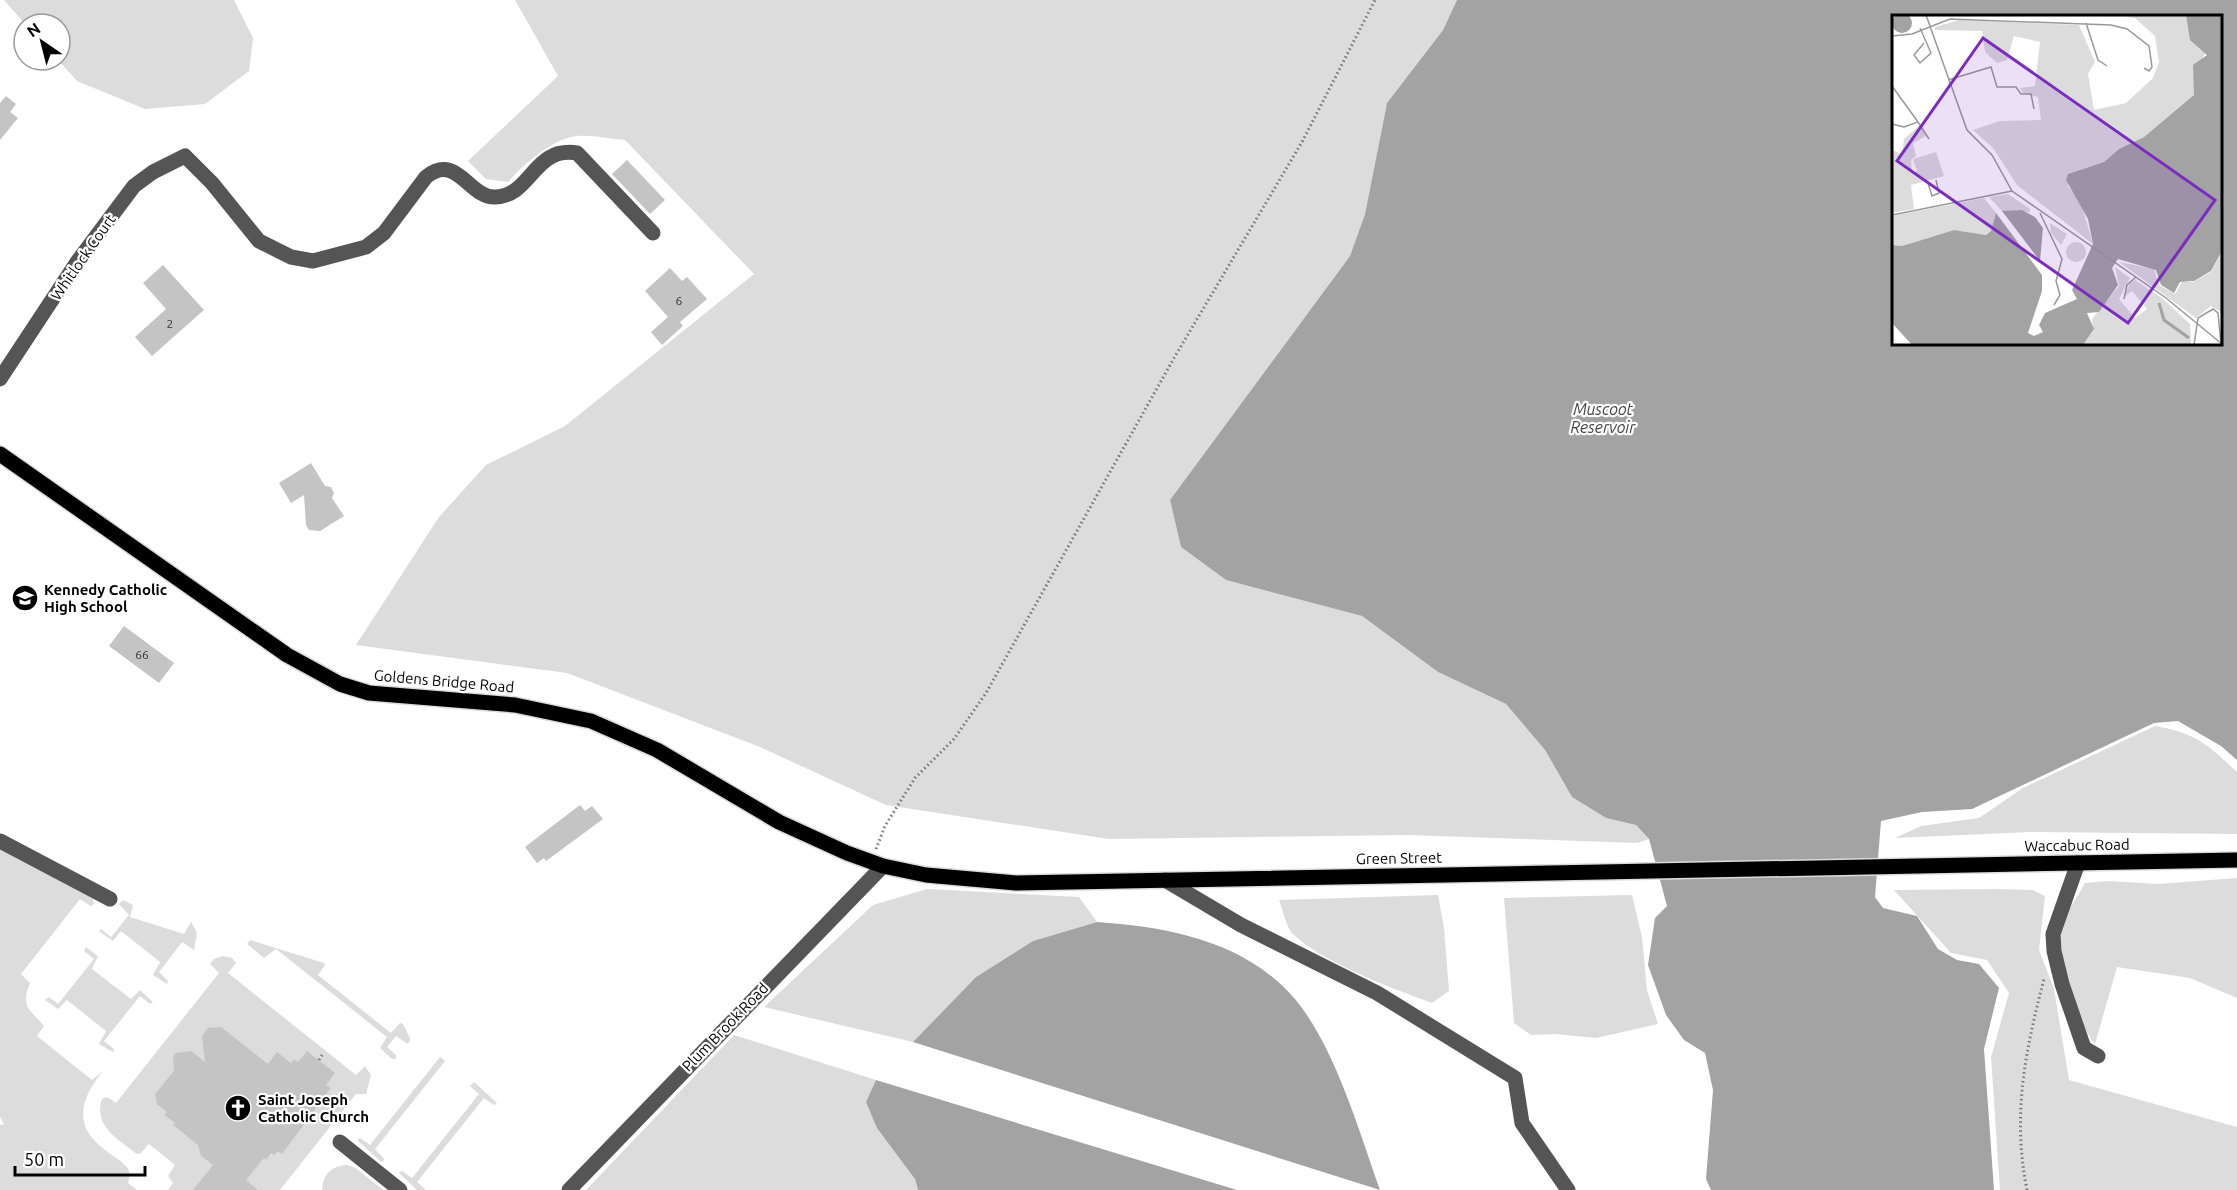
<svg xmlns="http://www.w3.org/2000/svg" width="2237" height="1190" font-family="Ubuntu,sans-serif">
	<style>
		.green { fill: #dcdcdc }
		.water { fill: #a3a3a3; fill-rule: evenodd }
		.building { fill: #c4c4c4 }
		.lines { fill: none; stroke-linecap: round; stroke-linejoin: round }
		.major-casing { stroke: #dbdbdb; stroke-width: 18 }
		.path { stroke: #777; stroke-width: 3; stroke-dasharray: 1.5 3; stroke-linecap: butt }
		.minor { stroke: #555; stroke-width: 15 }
		.major { stroke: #000; stroke-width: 15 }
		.labels { text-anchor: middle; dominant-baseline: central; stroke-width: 4.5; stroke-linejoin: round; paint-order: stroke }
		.number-label { font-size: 12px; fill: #313131 }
		.street-label { font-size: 15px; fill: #000; stroke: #fff }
		.poi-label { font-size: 15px; font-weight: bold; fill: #000; stroke: #fff; text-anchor: start }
		.water-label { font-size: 16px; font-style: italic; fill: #444; stroke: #fff }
		.inset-river { fill: none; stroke: #a3a3a3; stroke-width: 3 }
		.inset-road { fill: none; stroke: #999; stroke-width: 1.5 }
		.view { fill: #7b2cbf; fill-opacity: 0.15; stroke: #7b2cbf; stroke-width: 3 }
		.inset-edge { fill: none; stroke: #000; stroke-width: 3 }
	</style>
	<rect width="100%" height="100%" fill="#fff"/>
	<!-- green -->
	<g class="green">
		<path d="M4 0H234L253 38 249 71 205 104 145 109 77 81 58 60 60 24H25Z"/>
		<path d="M515 0H1457L1443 30 1387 103 1365 214 1350 256 1170 500 1181 547 1226 580 1362 616 1438 672 1506 704 1545 750 1572 797 1606 818 1636 825 1649 839 1637 843 1408 835 1109 839 886 805 760 747 567 673 356 645 439 517 486 465 565 426 754 274 625 140C610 139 593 135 578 136 554 137 523 165 508 182L486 179 468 161 558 76Z"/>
		<path d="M2155 726C2196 733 2207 744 2237 772V834L2030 832 1895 838 1921 826 1979 818 2023 788Z"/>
		<path d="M0 849 93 899 94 904 91 906 80 899 21 974 30 983C20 1008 30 1009 44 1026L37 1036 92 1080 103 1071C85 1093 73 1118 95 1141 105 1152 119 1158 128 1168L130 1174 128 1183 137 1190H0V1125L4 1124 0 1117Z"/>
		<path d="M2237 878V998L2190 978 2117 967 2095 1044C2076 1021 2053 954 2062 924 2065 913 2079 895 2085 883L2109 881 2158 884Z"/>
		<path d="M927 889 1079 897 1097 922 1033 941 976 977 913 1042 764 1007 873 905Z"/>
		<path d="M1997 889 2033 890 2045 896 2039 950 2054 989 2069 1080 2237 1127V1190H2000L1991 1057 2009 993 1987 960 1951 953 1894 890Z"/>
		<path d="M1438 895 1444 928 1449 991 1432 1003C1394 989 1321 962 1293 934 1286 927 1283 910 1279 900Z"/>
		<path d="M1632 895 1642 937 1647 990 1658 1024 1596 1038 1555 1034 1531 1035 1514 1023 1504 898Z"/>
		<path d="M123 900 133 905 130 917 184 934 191 922 197 933 194 950 182 942 159 972 168 981 167 984 153 975 160 962 121 931 113 941 99 931 101 929 111 937 129 915 119 904Z"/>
		<path d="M250 940 324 963 325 965 318 975 391 1033 400 1023 403 1024 410 1038 409 1043H406L396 1036 387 1047 396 1055V1059H392L380 1048 387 1037 276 949 264 958 247 944Z"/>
		<path d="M86 947 98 956 92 969 131 999 140 990 153 1002 150 1004 140 996 104 1041 114 1049 113 1052 99 1044 106 1031 67 1000 58 1009 45 1000 49 997 58 1004 94 959 84 951Z"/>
		<path d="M223 956 232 958 236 963 228 973 356 1075 365 1066 371 1075 366 1094H356L280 1190H168L173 1183 168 1176 175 1165 149 1144 141 1153 137 1154C118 1139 93 1126 102 1099L107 1097 116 1103 219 973 210 964 214 959Z"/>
		<path d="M734 1035 876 1080 866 1102 915 1179 918 1190H586Z"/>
		<path d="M440 1057 445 1061 375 1149 385 1160 381 1162 357 1140 360 1138 370 1145Z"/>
		<path d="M474 1082 497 1103 494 1105 484 1098 417 1182 426 1190H417L399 1173 402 1171 412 1178 479 1094 470 1086Z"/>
		<path d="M347 1165 356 1168 383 1190H322C323 1174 331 1166 347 1165Z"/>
	</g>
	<!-- water -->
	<g class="water">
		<path d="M1457 0H2237V760L2221 746 2178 721 2154 723 1972 809 1922 812 1881 821 1875 897 1883 908 1917 916 1938 949 1957 960 1979 964 1999 988 1984 1049 1994 1190H1711L1706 1179 1713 1090 1705 1053 1684 1040 1666 1015 1648 965 1655 918 1667 906 1649 839 1636 825 1606 818 1572 797 1545 750 1506 704 1438 672 1362 616 1226 580 1181 547 1170 500 1350 256 1365 214 1387 103 1443 30ZM1894 16H2220V344H1894Z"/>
		<path d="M1097 922C1169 927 1245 941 1295 999 1335 1047 1359 1131 1380 1190L913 1042 976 977 1033 941Z"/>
		<path d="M876 1080 1237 1190H918L915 1179 877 1128 866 1102Z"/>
	</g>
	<!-- building -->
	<g class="building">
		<path d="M6 96 16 104 10 112 18 118 0 140V103Z"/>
		<path d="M627 160 665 200 650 214 612 174Z"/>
		<path d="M163 265 204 310 152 356 135 337 166 309 143 283Z"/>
		<path d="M670 268 682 281 687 277 707 299 680 322 683 326 662 345 651 332 668 317 645 291Z"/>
		<path d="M311 463 325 486 331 487 334 493 332 498 344 516 320 531 309 530 306 525 304 495 291 503 279 483Z"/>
		<path d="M124 626 174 663 159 683 109 646Z"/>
		<path d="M580 805 585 811 592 806 603 819 546 861 544 858 537 863 525 847Z"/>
		<path d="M221 1027 268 1064 277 1052 291 1063 294 1059 298 1062 307 1051 335 1073 326 1085 331 1088 282 1154 278 1151 274 1155 271 1153 266 1160 264 1158 246 1180 258 1190H193L213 1165 201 1156 198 1145 173 1125 175 1123 164 1115 167 1112 157 1104 155 1094 174 1071 173 1057 176 1053 191 1051 205 1062 202 1036 208 1028Z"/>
	</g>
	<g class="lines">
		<defs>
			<path id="major" d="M0 454 287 655 340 684 369 693 515 705 591 721 657 750 779 822 847 853 883 866 926 875 1016 883 2237 860"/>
		</defs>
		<!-- major casing -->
		<use href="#major" class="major-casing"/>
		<!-- path -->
		<g class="path">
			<path d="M876 849 885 826 915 778 954 739 986 693 1174 358 1302 142 1375 0"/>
			<path d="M319 1060 322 1055"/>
			<path d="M2027 1190C2012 1115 2025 1052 2044 979"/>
		</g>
		<!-- minor -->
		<g class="minor">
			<path d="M0 379 77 262 134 186 153 172 185 156 212 183 259 241 291 257 313 261 366 247 384 233 426 177C457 152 469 198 495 197 532 196 533 146 577 153L653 233"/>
			<path d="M0 841 110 899"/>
			<path d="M2078 863 2053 934 2054 951 2062 984 2084 1048 2098 1056"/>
			<path d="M1165 880 1241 925 1377 993 1515 1078 1522 1123 1568 1190"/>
			<path d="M340 1142 400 1190"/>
			<path d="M569 1190 883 866"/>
		</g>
		<!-- major -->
		<use href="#major" class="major"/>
	</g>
	<!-- icons -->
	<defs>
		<symbol id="school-disc" viewBox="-11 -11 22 22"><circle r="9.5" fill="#000" stroke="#fff"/><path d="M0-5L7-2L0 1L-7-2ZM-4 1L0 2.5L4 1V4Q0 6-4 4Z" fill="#fff"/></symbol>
		<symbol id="church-disc" viewBox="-11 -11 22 22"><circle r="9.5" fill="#000" stroke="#fff"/><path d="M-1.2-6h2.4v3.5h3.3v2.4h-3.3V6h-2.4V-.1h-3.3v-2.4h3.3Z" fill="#fff"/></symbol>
	</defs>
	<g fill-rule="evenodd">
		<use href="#school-disc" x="10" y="583" width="30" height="30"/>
		<use href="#church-disc" x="223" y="1093" width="30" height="30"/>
	</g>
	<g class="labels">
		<!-- number labels -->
		<g class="number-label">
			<text x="679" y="300">6</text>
			<text x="170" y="323">2</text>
			<text x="142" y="654">66</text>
		</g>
		<!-- street labels -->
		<g class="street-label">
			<text transform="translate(83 257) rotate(-55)">Whitlock Court</text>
			<text transform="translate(444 681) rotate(5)">Goldens Bridge Road</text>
			<text transform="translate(2077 845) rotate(-1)">Waccabuc Road</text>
			<text transform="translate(1399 858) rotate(-1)">Green Street</text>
			<text transform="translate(725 1027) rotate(-46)">Plum Brook Road</text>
		</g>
		<!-- poi labels -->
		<g class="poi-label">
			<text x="44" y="589">Kennedy Catholic<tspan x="44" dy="17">High School</tspan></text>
			<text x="258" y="1099">Saint Joseph<tspan x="258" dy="17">Catholic Church</tspan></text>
		</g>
		<!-- water labels -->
		<g class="water-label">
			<text x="1603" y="409">Muscoot<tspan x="1603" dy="18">Reservoir</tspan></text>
		</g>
	</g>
	<!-- overview -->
	<g transform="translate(1892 15)">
		<rect width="330" height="330" fill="#fff"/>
		<path d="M89 0H294L303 28 315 36 302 56V80L296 86 252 122 227 134 212 147 176 159V171L188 185 201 229 125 170 101 133 81 115 108 106 149 105 146 82 131 78 128 73 143 71 148 27 122 21 115 45 105 48 93 37 90 16 43 15V12L67 5 187 10 203 47 196 59 202 95 234 88 261 63 267 47 263 21 243 3 231 1ZM29 109 34 121 21 128 24 141 19 145 20 158 25 156 21 144 44 137 52 161 19 170 22 194 0 198V135L10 139 12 124ZM116 179 138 194V197L110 196 97 182ZM92 183 104 198 99 216 94 220 62 215 10 231 0 230V201ZM158 208 175 219 169 230 159 218ZM174 237a10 10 0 1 1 20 0a10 10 0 1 1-20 0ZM330 237 329 297 319 291 304 303 227 247 262 254 267 270 283 279 290 267H301L319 257ZM223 252 238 263 227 284 243 303 255 294 240 276 232 282 238 268 243 265 270 283 298 309 299 330H191L201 316 200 304 227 271Z" fill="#dcdcdc"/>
		<path d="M0 8a10 10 0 1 1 20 0a10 10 0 1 1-20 0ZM294 0H330V236L319 256 302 266 288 267 282 278 269 270 264 255 226 244 220 253 226 270 207 297 195 298 202 314 191 330H20L0 308V230L10 231 62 215 94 220 99 216 104 198 150 260V276L136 318 142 321 151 317 147 310 153 298 185 284 180 275 201 229 196 204 174 165 176 159 212 147 227 134 252 122 302 80 301 50 315 40 298 25ZM130 195 143 202 151 213 148 246 110 196Z" fill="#a3a3a3"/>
		<path class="inset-river" d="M267 288 272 305 297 323"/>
		<path class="inset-road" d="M34 0 75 115 100 140 120 176 274 283 330 329M194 8 206 45 215 51M28 13 39 38 28 48 22 40 32 28M0 21 20 19 58 4 219 10 235 14 257 31 260 52 257 56 252 53M56 65 99 52 105 72H124L129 79H139L142 94M0 71 26 107 12 112 0 109M26 107 37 124M36 168 40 181 47 178 44 165M148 198 170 244 164 266 168 280 162 290M0 200 120 176M232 284 235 270 244 262M302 330 306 303 321 294 326 298 329 329"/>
		<path class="view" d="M91 23 323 185 236 308 5 146Z"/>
		<rect width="330" height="330" class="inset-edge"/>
	</g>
	<!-- north arrow -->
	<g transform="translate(42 42) rotate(325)"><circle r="28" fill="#ffffff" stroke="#999999" stroke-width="1.5"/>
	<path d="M0-4.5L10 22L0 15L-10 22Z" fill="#000000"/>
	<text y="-9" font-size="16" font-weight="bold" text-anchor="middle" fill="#000000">N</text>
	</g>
	<!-- scale -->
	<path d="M15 1166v9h130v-9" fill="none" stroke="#000000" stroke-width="3"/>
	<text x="24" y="1166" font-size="18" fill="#000000" stroke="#ffffff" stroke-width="4.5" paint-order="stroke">50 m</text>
</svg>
